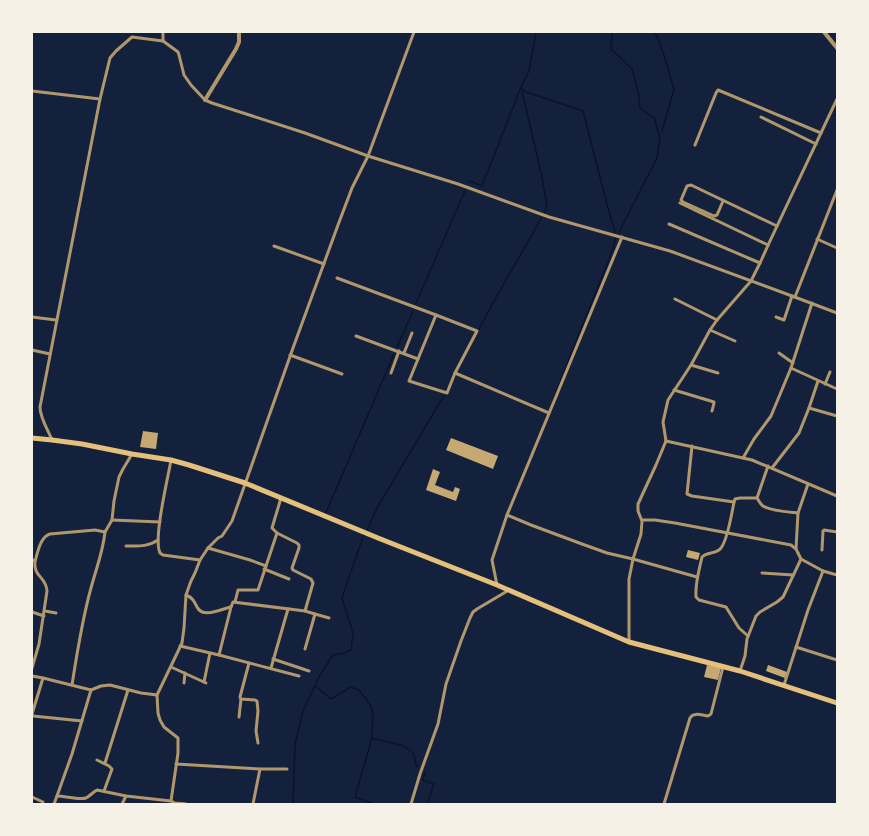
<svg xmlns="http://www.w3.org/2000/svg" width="869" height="836" font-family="Figtree,sans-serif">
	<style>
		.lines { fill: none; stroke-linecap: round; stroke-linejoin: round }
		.stream { stroke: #0b132b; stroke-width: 1.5 }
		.building { fill: #c6a872 }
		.minor { stroke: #b1986c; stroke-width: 3 }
		.tertiary { stroke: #b1986c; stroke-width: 4 }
		.primary { stroke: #e5c07b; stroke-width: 5 }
	</style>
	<rect width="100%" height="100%" fill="#14213d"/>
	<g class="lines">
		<!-- stream -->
		<g class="stream">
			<path d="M536 32 529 71 521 87 542 177 547 206 544 214"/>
			<path d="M612 32 611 49 632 69 639 96 640 108 654 118 660 138 657 158 619 232"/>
			<path d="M655 32 664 55 674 89 662 131"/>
			<path d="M469 183 470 181 482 186 521 87 526 92 583 111 608 208 615 232"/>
			<path d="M416 303 465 191"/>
			<path d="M478 331 495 299 541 219"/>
			<path d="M397 347 413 311"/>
			<path d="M553 399 610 257 616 237"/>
			<path d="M325 515 394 354"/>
			<path d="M367 530 377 508 440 402 446 395"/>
			<path d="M315 686 331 699 351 687 359 690 371 706 373 716 372 732V738L404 746 414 754 416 765 418 767"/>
			<path d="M372 738 355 797 374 804"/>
			<path d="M425 772 423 780 434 784 427 804"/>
			<path d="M293 804 295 744 303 711 320 675 333 655 344 653 351 650 353 633 342 598 364 534"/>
		</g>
	</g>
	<!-- building -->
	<g class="building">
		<path d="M143 431 158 433 156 449 140 447Z"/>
		<path d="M451 438 498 456 493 469 446 450Z"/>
		<path d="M433 469 440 472 435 485 453 492 455 487 460 489 456 501 426 490Z"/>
		<path d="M688 550 700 553 698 560 686 557Z"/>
		<path d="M707 665 721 668 718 680 704 677Z"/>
		<path d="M768 665 787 672 785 678 766 671Z"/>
	</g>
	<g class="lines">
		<!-- minor -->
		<g class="minor">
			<path d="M163 32V41"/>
			<path d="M32 91 100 99 110 58 116 51 132 37 163 41 174 49 178 52 179 55 184 75 191 85 205 100 212 103 305 133 368 156 458 184 549 217 670 251 792 296 837 313"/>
			<path d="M761 117 816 144"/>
			<path d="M695 145 716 93 718 90 821 133"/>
			<path d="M723 201 717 215 714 216 683 202 681 200 687 186 691 185 777 226"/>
			<path d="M680 203 768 245"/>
			<path d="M669 224 760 263"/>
			<path d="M817 239 837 248"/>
			<path d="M274 246 324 264"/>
			<path d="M337 278 436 315"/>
			<path d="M795 297 837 190"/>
			<path d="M675 299 717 320"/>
			<path d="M436 315 477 331 455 373 447 393 409 381Z"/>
			<path d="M32 317 56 320"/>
			<path d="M776 317 784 320 792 296"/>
			<path d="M710 330 735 341"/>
			<path d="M356 336 418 359"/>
			<path d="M32 350 50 354"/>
			<path d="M404 353 412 333"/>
			<path d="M779 353 793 363"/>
			<path d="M290 355 342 374"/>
			<path d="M691 365 718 373"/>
			<path d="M791 368 837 389"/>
			<path d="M391 373 399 351"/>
			<path d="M455 373 549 413"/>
			<path d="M825 384 830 372"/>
			<path d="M674 390 714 402V403L712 411"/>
			<path d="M809 408 837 416"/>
			<path d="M52 440C48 430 40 418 40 407L100 99"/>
			<path d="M666 441 663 422 668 400 691 365 710 330 717 320 751 281 760 263 770 241 837 99"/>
			<path d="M666 441 752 460 837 496"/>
			<path d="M692 446 687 494 692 496 734 502"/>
			<path d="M743 458 754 439 771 416 791 368 812 303"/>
			<path d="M171 460C168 478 153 539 160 553L163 555 200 560"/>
			<path d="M772 468 799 433 809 408 818 381"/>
			<path d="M757 498C759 501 760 504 763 506 771 511 789 512 798 513"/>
			<path d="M507 515 531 525 582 544 607 553 633 559 697 577"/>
			<path d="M112 520 160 522"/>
			<path d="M642 520H655L675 523 791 545 796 549 801 559 783 597 777 602 760 612 756 616 747 639 745 656 740 671"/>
			<path d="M126 546C138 546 148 547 158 540"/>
			<path d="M208 548 250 560 266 566"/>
			<path d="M796 549 798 513 808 484"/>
			<path d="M822 550 823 531 824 530 837 532"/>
			<path d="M801 559 823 571 837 575"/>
			<path d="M32 560 35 561C38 552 40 537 50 534L95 530 105 532 112 520 114 501 119 477 123 469 132 454"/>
			<path d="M264 569 289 579"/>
			<path d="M762 573 793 575"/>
			<path d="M497 585 492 560 507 515 622 237"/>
			<path d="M186 595C193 598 194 601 197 607 203 619 221 609 231 607"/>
			<path d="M235 602 238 590H258L277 533"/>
			<path d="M45 611 56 613"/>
			<path d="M305 611 315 614 305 649"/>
			<path d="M32 612 44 616"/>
			<path d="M315 614 329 618"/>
			<path d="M748 636 739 628 726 607 699 600 696 597C695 583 699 571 702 557 707 552 714 554 719 550 727 545 732 512 734 502L735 499 740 498H757L768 466"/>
			<path d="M629 642V579L633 559 641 534 642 521 638 511V504L656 465 666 441"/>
			<path d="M180 646 219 655 231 607 233 602 305 611 313 583 311 579 293 570 292 568 299 548V545L297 543 277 533 272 528 281 498"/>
			<path d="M796 647 837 660"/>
			<path d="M219 655 299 676"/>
			<path d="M273 659 309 671"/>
			<path d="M249 663 240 697 241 699 255 700 257 701 258 711 256 731 258 743"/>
			<path d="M171 667 206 683"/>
			<path d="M32 668 39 644 47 591C46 576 33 577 35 561"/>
			<path d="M271 668 288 609"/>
			<path d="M32 676 43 678 91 690 101 686 110 685 141 693 157 695"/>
			<path d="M43 678 32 714 33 716 82 721"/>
			<path d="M204 682 210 653"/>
			<path d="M184 683 185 673"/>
			<path d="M72 685C77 653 82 620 91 588 96 569 103 552 105 532"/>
			<path d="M784 685 808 610 823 571"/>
			<path d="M91 690 72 754 57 796C65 796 79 800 86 798 90 796 93 792 97 790L126 796 171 801 175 803 186 804"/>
			<path d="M239 717 241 699"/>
			<path d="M97 760 109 766 112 769 104 791"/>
			<path d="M105 763 128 690"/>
			<path d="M176 764 260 769 253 804"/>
			<path d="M260 769H287"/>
			<path d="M32 797 43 802"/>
			<path d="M171 801 178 753V738L164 727 160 720 158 713 157 695 182 643 184 628 186 595 191 581 195 573 200 560 208 548 218 538 222 536 232 521 293 348 338 225 352 188 368 156 414 32"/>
			<path d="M54 804 57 796"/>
			<path d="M122 804 126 796"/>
			<path d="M411 804 420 774 438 724 446 684 461 641 470 618 473 612 477 609 509 590"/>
			<path d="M664 804 690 718C693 712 701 715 708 716L711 714 723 667"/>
		</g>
		<!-- tertiary -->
		<g class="tertiary">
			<path d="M824 32 837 48"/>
			<path d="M205 100 236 49 239 42V32"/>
		</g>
		<!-- primary -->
		<path class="primary" d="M32 438 52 440 82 444 132 454 171 460 189 465 245 483 378 538 497 585 629 642 740 671 837 703"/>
	</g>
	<!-- border -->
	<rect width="869" height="836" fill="none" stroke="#f6f1e7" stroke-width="66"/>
</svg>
